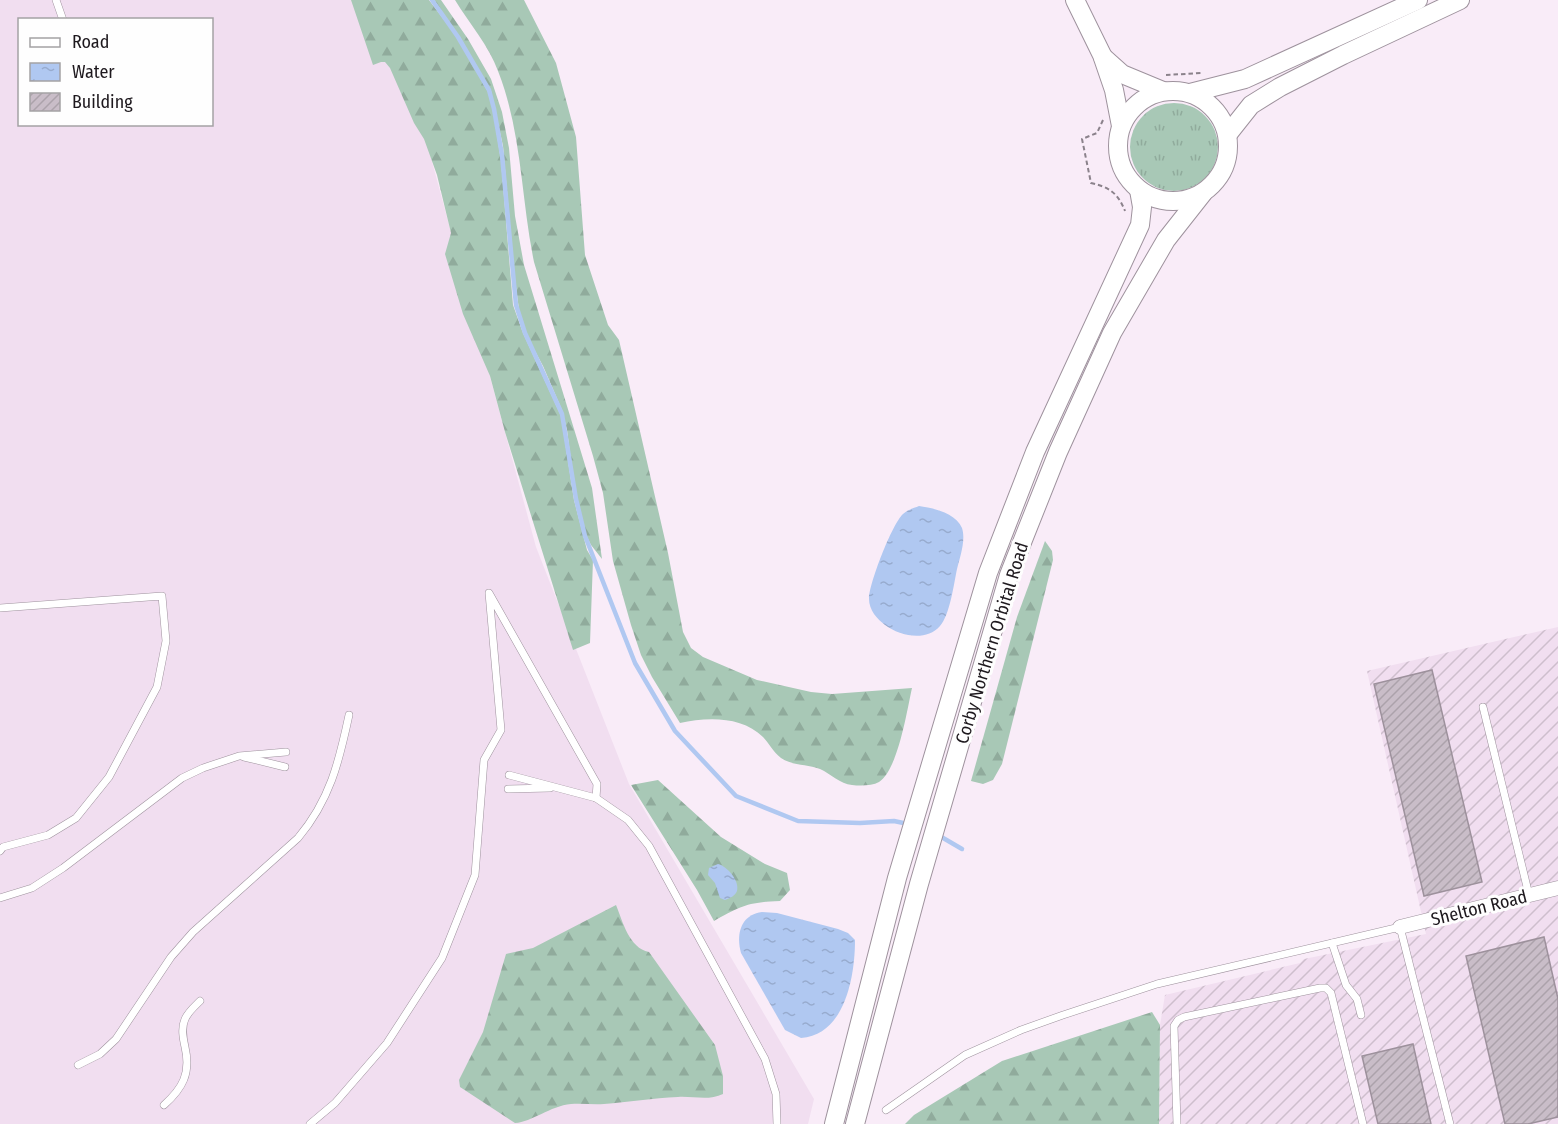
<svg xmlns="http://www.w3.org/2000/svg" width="1558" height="1124" font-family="'Fira Sans Condensed',sans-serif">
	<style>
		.built { fill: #f1def0; fill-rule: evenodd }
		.industrial { fill: url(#industrial-furrows) }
		.grass { fill: url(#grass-tufts) }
		.forest { fill: url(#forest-firs) }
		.water { fill: url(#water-ripples) }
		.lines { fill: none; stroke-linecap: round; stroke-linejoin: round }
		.stream { stroke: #b0c8f1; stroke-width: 4.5 }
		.building { fill: url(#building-hatch); stroke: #9d919c; stroke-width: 1.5 }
		.lane-casing { stroke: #9e929d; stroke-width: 8 }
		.street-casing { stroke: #9e929d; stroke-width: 15 }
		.secondary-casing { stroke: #9e929d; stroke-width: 20 }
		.path { stroke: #8b828b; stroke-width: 2; stroke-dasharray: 4.5 3; stroke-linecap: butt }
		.lane { stroke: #fff; stroke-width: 7 }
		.street { stroke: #fff; stroke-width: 14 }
		.secondary { stroke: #fff; stroke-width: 18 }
		.labels { text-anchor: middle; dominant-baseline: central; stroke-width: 6; stroke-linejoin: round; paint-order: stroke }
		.street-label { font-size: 18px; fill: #1e191e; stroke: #fefefe }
	</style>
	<defs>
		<pattern id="industrial-furrows" width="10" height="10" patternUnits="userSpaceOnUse" patternTransform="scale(1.5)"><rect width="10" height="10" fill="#f1def0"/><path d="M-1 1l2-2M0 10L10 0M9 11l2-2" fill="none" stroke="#cebecd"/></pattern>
		<pattern id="grass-tufts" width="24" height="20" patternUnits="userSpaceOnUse" patternTransform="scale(1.5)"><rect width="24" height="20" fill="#a8c8b6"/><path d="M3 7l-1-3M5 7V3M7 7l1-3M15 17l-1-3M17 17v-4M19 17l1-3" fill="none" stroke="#90ab9c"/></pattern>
		<pattern id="forest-firs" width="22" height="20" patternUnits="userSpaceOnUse" patternTransform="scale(1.5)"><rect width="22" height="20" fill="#a8c8b6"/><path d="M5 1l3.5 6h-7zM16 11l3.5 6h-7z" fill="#90ab9c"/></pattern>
		<pattern id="water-ripples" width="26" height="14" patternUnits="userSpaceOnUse" patternTransform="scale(1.5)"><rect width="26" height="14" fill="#b0c8f1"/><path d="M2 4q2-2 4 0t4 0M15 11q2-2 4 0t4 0" fill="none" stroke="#97abce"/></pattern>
		<pattern id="building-hatch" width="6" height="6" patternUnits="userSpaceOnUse" patternTransform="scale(1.5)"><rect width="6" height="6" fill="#c9bdc8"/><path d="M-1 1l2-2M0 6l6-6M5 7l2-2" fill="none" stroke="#aca2ab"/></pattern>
	</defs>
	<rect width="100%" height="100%" fill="#f9ecf8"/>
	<!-- built -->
	<path class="built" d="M0 0H376L400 43 536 547 629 784 814 1099 808 1124H0ZM20 20H212V124H20Z"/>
	<!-- industrial -->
	<path class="industrial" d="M1558 627V1124H1159L1160 1025 1165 995 1300 963 1304 959 1426 934 1367 671Z"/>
	<!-- grass -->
	<circle class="grass" cx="1174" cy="147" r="44"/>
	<!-- forest -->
	<g class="forest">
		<path d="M351 0H429L457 37 488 92 493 110 501 161 513 305 523 333 561 416 574 500 587 550 593 560 590 643 573 650 505 432 490 376 463 314 445 254 451 233 437 175 424 139 414 123 390 68 385 62H381L373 65Z"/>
		<path d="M434 0H441L468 39 491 79 502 112 509 148 515 216 524 265 592 488 602 559 591 545 585 533 574 483 567 430 562 410 543 366 527 336 520 317 515 280 503 146 491 91 461 39Z"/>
		<path d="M455 0H524L556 63 576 137 585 255 608 325 619 340 668 553 683 632 691 648 703 657 757 680 811 692 832 694 912 688C907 710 898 770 879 782 872 786 860 786 852 785 840 784 831 774 820 769 807 764 793 766 781 758 773 752 769 743 763 737 742 716 707 717 680 723L652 677 641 655 631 625 613 561 603 493 593 456 534 262C521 199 522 132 498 71 489 46 469 23 455 0Z"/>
		<path d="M1045 541 1052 551 1053 560 1002 764 993 780 983 784 971 781 1017 617Z"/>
		<path d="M658 780 721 837 765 864 787 873 790 890 780 901C749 902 740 906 714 921L697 890 631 785Z"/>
		<path d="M616 905C623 922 629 948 649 952L715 1045 723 1076V1094C709 1101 693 1096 678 1097 653 1098 628 1102 604 1104 593 1105 582 1103 571 1104 550 1106 532 1122 515 1123L460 1087 459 1080 483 1032 506 954 533 948Z"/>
		<path d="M1152 1012 1160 1025 1159 1124H905L914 1115 1002 1061Z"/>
	</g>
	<!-- water -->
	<g class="water">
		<path d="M919 506C933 508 956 513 962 528 966 540 960 557 957 569 954 583 950 615 940 626 926 642 900 636 885 625 877 619 869 610 869 599 869 584 892 524 903 514 907 510 914 508 919 506Z"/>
		<path d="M718 864C727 866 740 881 737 891 735 896 730 898 725 900L720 898 715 883 708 875 709 868Z"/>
		<path d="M762 912 777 913 838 929 848 933 855 940C855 976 845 1035 801 1038L785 1030 741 953C736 935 740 915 762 912Z"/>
	</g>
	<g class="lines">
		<!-- stream -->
		<g class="stream">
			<path d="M432 0 458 37 489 90 494 109 502 155 516 305 525 333 562 414 576 499 585 536 635 663 675 731 736 796 798 821 860 823 894 821 908 824"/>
			<path d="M938 835 962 849"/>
		</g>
	</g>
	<!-- building -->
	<g class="building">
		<path d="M1432 670 1482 882 1424 896 1374 684Z"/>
		<path d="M1544 937 1558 999V1117L1528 1124H1505L1466 956Z"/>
		<path d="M1413 1044 1431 1124H1378L1362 1056Z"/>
	</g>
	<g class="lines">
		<defs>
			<g id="lane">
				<path d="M56 0 63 20"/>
				<path d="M0 608 162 596 166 641 157 687 109 777 76 818 48 835 3 847 0 851"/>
				<path d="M1483 707 1529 895"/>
				<path d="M244 757 285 767"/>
				<path d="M509 775 596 798 628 820 649 846 765 1059 776 1094 777 1124"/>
				<path d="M508 789 550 788"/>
				<path d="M0 898 32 888 63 868 182 778 203 768 239 756 286 752"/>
				<path d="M1332 943 1346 985 1357 999 1361 1015"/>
				<path d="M78 1065 100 1054 116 1039 171 957 193 932 298 838C330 800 339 762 349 715"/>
				<path d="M164 1105C183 1088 191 1073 185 1047 183 1038 181 1028 185 1019 188 1012 195 1006 200 1001"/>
				<path d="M886 1110 965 1055 1021 1030 1063 1015 1157 984 1400 927 1450 1124"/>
				<path d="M310 1124 335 1103 387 1043 442 958 475 875 484 760 501 730 489 593 597 784 596 798"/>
				<path d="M1177 1124 1174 1026 1178 1020 1184 1017 1320 988H1326L1331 993 1363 1124"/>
			</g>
			<path id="street" d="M1400 927 1558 888"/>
			<g id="secondary">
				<path d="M1075 0 1102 55 1114 90 1121 126"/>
				<path d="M1103 57 1122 74 1163 91"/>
				<circle cx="1173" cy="146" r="55"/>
				<path d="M1190 93 1245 79 1418 0"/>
				<path d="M1228 134 1251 105 1280 87 1343 55 1460 0"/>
				<path d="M834 1124 897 878 988 573 1035 452 1140 225 1142 207 1139 190"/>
				<path d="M855 1124 919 884 1009 575 1058 452 1112 333 1166 240 1203 193"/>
			</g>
		</defs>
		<!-- lane casing -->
		<use href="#lane" class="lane-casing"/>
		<!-- street casing -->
		<use href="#street" class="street-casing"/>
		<!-- secondary casing -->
		<use href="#secondary" class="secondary-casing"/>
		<!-- path -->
		<g class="path">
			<path d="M1166 75 1202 73"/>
			<path d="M1103 120 1097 133 1082 139 1091 183C1109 187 1118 193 1125 211"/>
		</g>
		<!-- lane -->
		<use href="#lane" class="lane"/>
		<!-- street -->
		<use href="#street" class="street"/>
		<!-- secondary -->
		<use href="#secondary" class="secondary"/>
	</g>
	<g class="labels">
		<!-- street labels -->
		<g class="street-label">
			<text transform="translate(992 643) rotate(-73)">Corby Northern Orbital Road</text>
			<text transform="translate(1479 908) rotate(-14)">Shelton Road</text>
		</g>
	</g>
	<!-- legend -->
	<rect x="18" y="18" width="195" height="108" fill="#fefefe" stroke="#a4a2a4" stroke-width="1.5"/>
	<rect x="30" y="38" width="30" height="9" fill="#ffffff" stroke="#a4a2a4" stroke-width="1.5"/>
	<text x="72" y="48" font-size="18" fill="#1e191e">Road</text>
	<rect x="30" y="63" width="30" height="18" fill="url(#water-ripples)" stroke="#a4a2a4" stroke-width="1.5"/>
	<text x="72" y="78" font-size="18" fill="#1e191e">Water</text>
	<rect x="30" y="93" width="30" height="18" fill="url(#building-hatch)" stroke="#a4a2a4" stroke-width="1.5"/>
	<text x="72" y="108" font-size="18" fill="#1e191e">Building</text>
</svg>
